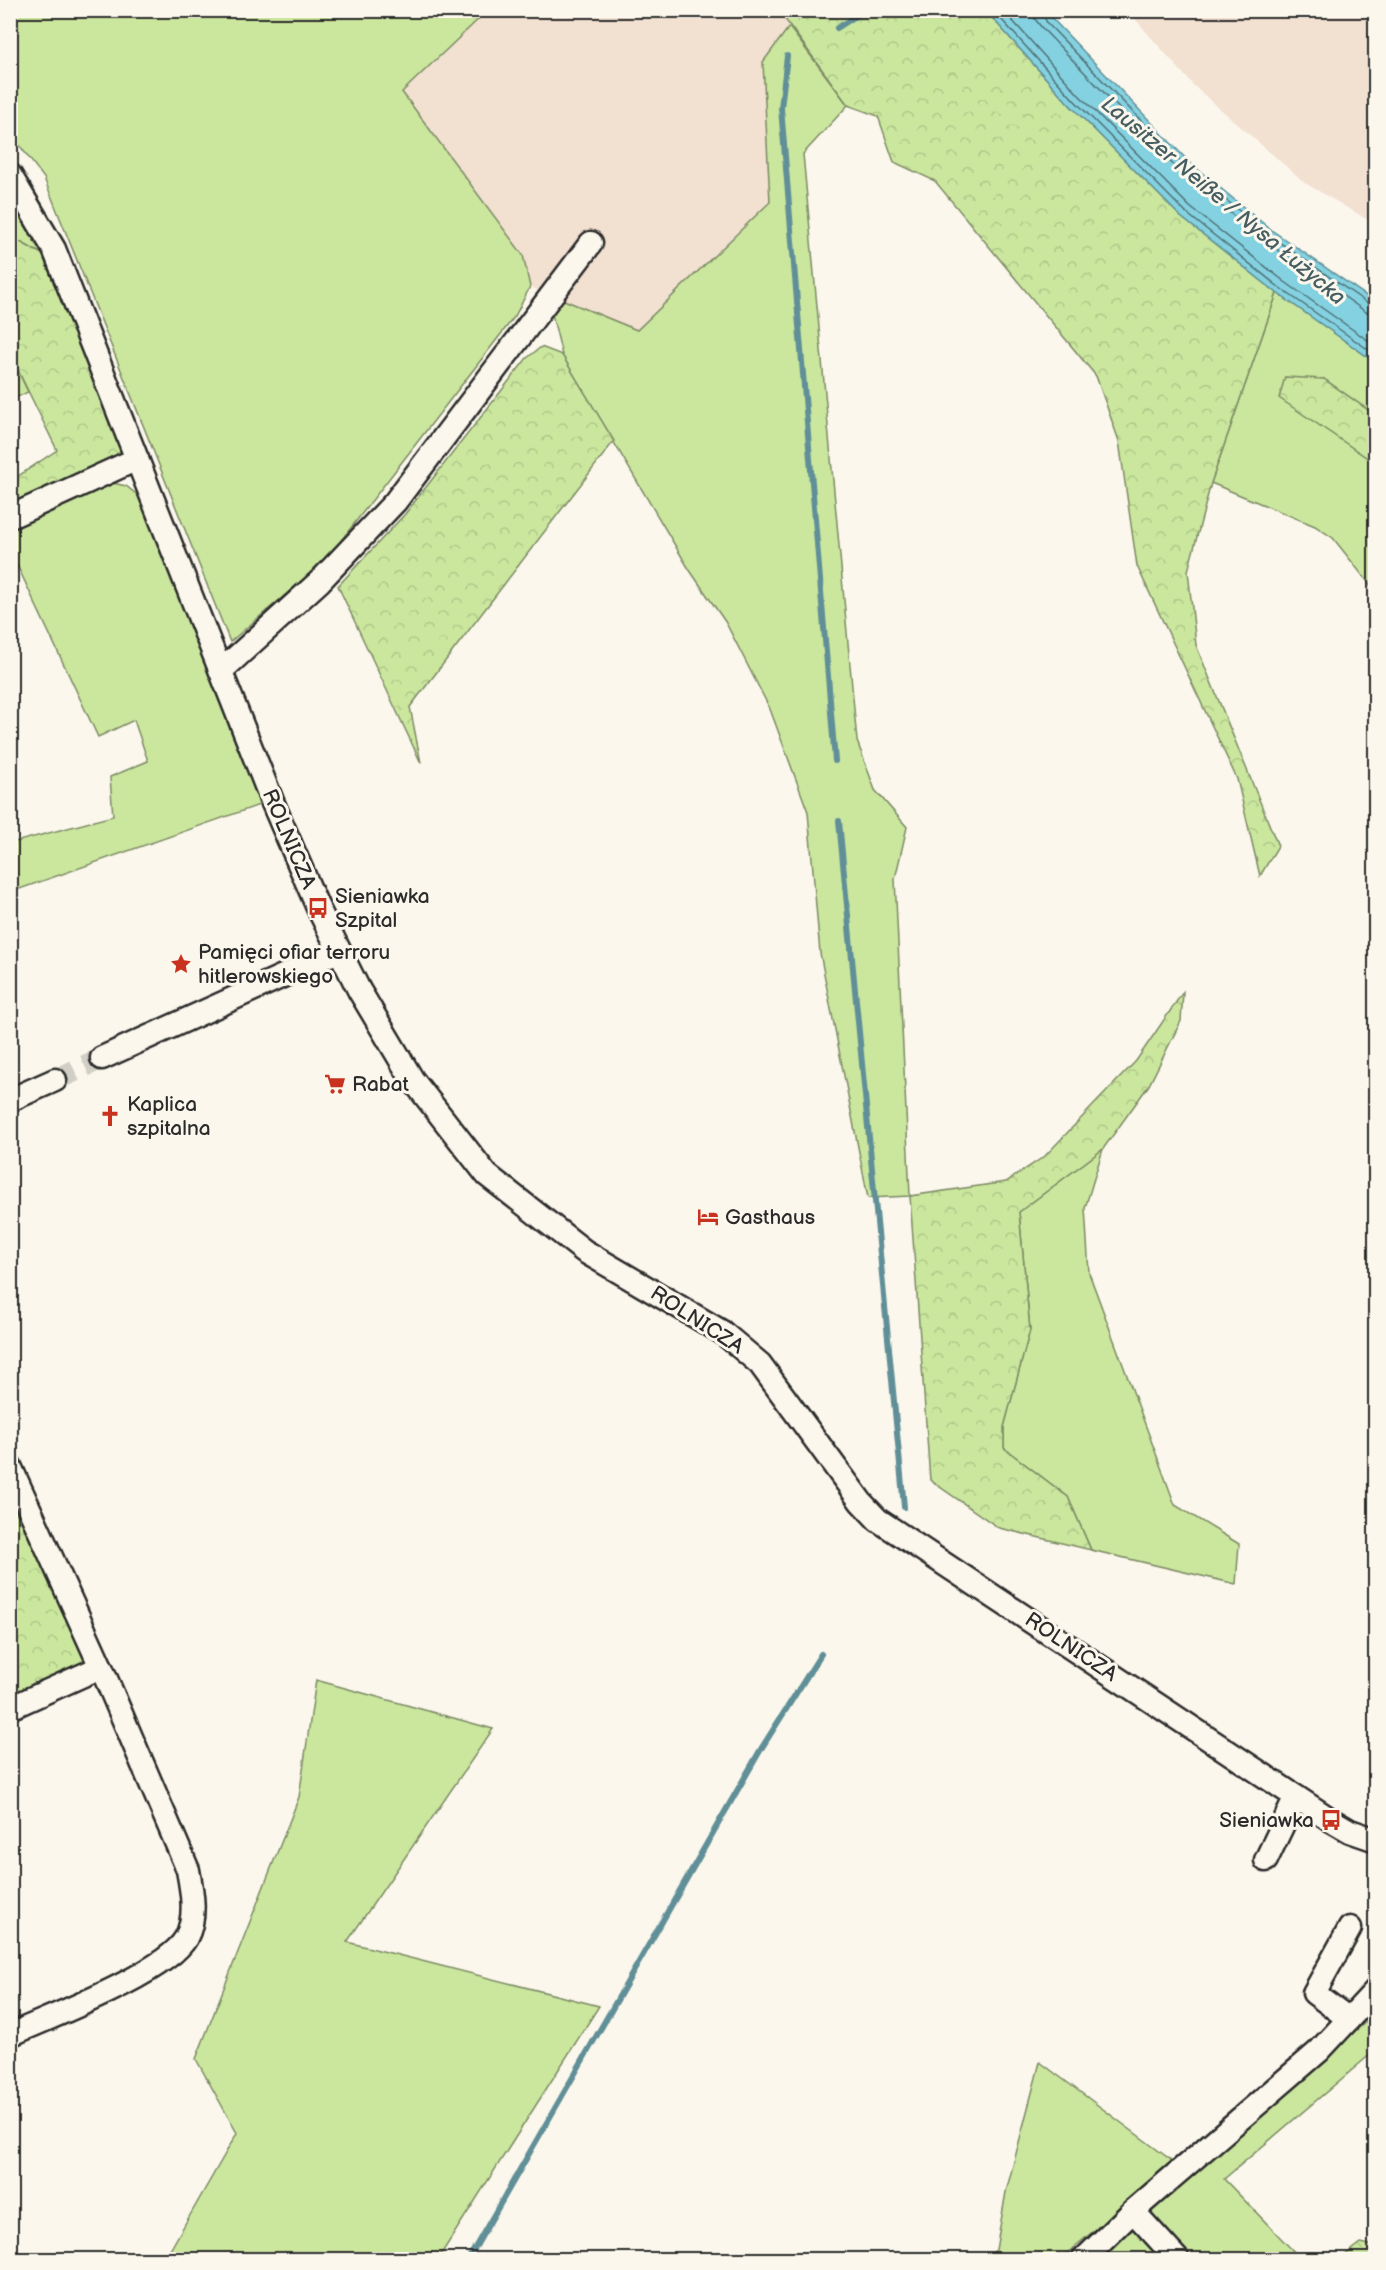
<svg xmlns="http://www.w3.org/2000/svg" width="1386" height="2270" font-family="'Balsamiq Sans',sans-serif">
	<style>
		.built { fill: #f2e0d1 }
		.grass { fill: #cbe79e; stroke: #7b8964; stroke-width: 1.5 }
		.forest { fill: url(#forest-crowns); stroke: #7b8964; stroke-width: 1.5 }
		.water { fill: #84d2e1; stroke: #608f98; stroke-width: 1.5 }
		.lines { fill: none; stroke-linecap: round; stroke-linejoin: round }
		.shore { stroke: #4f6e74; stroke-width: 1.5 }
		.stream { stroke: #608f98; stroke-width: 6 }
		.minor-tunnel { stroke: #d1cec5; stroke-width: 22; stroke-dasharray: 22 11; stroke-linecap: butt }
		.minor-casing { stroke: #2b2b2b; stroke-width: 27 }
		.minor { stroke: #fbf7ec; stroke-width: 22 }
		.labels { text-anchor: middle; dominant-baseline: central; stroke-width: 6; stroke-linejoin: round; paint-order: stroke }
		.street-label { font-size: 21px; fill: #2b2b2b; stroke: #fbf7ec }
		.poi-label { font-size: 21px; fill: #2b2b2b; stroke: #fbf7ec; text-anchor: start }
		.water-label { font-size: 22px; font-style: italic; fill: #465d62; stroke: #fbf7ec }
	</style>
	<defs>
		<pattern id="forest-crowns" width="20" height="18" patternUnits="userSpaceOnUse" patternTransform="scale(1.5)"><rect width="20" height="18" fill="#cbe79e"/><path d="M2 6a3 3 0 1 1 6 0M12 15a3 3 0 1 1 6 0" fill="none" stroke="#aec688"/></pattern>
	</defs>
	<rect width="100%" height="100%" fill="#fbf7ec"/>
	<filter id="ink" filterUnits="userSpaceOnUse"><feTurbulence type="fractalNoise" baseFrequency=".0167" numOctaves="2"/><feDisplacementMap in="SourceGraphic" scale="12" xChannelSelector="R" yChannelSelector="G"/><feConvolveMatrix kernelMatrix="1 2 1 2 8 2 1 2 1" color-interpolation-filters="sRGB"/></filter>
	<g filter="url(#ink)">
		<!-- built -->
		<g class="built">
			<path d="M487 11H779L789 27 763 62 770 201 637 330 530 287 523 255 402 92Z"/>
			<path d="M1128 11H1375V224L1305 183 1194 86Z"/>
		</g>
		<!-- grass -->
		<g class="grass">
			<path d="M11 11H487L402 92 523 255 530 287 515 316 326 560 230 642 44 178 11 134Z"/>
			<path d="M789 27 848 105 803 154 857 741 875 790 907 827 895 879 910 1196 868 1198 820 953 808 812 770 709 726 623 689 569 562 355 551 310 559 298 637 330 770 202 763 62Z"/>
			<path d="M10 193 42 254 11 237Z"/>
			<path d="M1277 293 1375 362V415L1324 379 1340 437 1375 463V591L1333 538 1315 526 1211 483Z"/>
			<path d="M11 356 28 392 11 400H10Z"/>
			<path d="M108 482 126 486 145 501 265 803 11 892V843L113 816 110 777 148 761 134 720 98 737 10 550V535L19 523Z"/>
			<path d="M1103 1149 1085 1208 1089 1273 1175 1505 1239 1544 1236 1584 1091 1550 1068 1497 1004 1448V1427L1030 1330 1019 1212Z"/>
			<path d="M316 1680 493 1729 347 1942 599 2006 438 2259H165L237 2133 196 2059 299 1797Z"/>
			<path d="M1375 2014V2054L1372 2053 1224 2179 1301 2259 1103 2260 1128 2229Z"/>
			<path d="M1040 2062 1175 2163 1060 2259 982 2260 996 2250 1006 2192Z"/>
		</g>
		<!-- forest -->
		<g class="forest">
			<path d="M779 11H986L1069 104 1181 217 1277 293 1211 483 1188 571 1196 645 1278 846 1260 876 1237 779 1137 566 1119 441 1096 376 935 181 894 162 878 116 848 105Z"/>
			<path d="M11 237 42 254 124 453 11 505V481L57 450 11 356Z"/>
			<path d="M541 347 562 355 614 441 410 707 421 763 338 586 405 514 527 358Z"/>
			<path d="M1285 377 1324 379 1375 415V463L1279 398Z"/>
			<path d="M1183 992 1181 1021 1149 1085 1103 1149 1019 1212 1030 1330 1004 1427V1448L1068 1497 1091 1550 999 1528 930 1480 910 1196 1006 1182 1045 1156 1136 1061Z"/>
			<path d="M10 1494 87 1665 10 1699Z"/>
			<path d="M1361 2243 1375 2246V2259H1340Z"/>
		</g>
		<!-- water -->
		<path class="water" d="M986 11H1045L1190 163 1270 229 1375 302V362L1277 293 1181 217 1069 104Z"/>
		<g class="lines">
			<!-- shore -->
			<g class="shore">
				<path d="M993 10 1074 100 1185 212 1280 288 1376 355"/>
				<path d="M1003 10 1079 95 1190 207 1285 282 1376 346"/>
				<path d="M1033 10 1035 19 1042 28 1181 173 1262 239 1366 312 1376 314"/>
				<path d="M1041 10 1047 23 1186 167 1266 233 1370 305 1376 306"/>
			</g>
			<!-- stream -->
			<g class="stream">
				<path d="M837 28 865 10"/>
				<path d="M787 56 781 108 835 761"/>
				<path d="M839 821 904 1507"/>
				<path d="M468 2260 761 1749 821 1654"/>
			</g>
			<!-- minor-tunnel -->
			<path class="minor-tunnel" d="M55 1080 102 1058"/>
			<defs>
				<g id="minor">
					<path d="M10 175 54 249 272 801 318 908 359 990 412 1079 487 1175 584 1251 722 1332 760 1364 861 1502 878 1520 1331 1820 1350 1831 1376 1840"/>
					<path d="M10 517 137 459"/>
					<path d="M221 671 320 581 395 502 591 243"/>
					<path d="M102 1058 338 951"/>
					<path d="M10 1100 55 1080"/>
					<path d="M10 1466 101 1667 188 1870C192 1891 197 1917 186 1938 166 1973 50 2017 10 2035"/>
					<path d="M10 1708 101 1667"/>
					<path d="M1266 1860 1296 1797"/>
					<path d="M1349 2019 1314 1993 1350 1928"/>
					<path d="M1133 2211 1178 2260"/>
					<path d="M1083 2260 1133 2211 1319 2051 1376 1990"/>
				</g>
			</defs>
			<!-- minor casing -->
			<use href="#minor" class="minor-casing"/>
			<!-- minor -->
			<use href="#minor" class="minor"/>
		</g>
	</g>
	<!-- icons -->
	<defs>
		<symbol id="bus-bare" viewBox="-9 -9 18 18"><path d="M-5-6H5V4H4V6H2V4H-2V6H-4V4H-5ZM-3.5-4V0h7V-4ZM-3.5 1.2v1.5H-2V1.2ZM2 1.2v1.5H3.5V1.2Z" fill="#c8321e" stroke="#fbf7ec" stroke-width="2.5" paint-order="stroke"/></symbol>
		<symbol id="sight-bare" viewBox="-9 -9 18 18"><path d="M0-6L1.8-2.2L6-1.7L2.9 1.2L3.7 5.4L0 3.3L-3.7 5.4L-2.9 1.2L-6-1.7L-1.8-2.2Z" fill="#c8321e" stroke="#fbf7ec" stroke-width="2.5" paint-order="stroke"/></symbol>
		<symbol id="supermarket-bare" viewBox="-9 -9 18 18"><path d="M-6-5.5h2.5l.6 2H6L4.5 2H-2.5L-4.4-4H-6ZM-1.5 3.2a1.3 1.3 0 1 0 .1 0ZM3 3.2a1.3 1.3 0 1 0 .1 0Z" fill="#c8321e" stroke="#fbf7ec" stroke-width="2.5" paint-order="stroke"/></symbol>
		<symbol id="church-bare" viewBox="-9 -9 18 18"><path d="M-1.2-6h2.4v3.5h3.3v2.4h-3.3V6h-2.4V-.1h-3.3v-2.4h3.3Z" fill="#c8321e" stroke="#fbf7ec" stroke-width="2.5" paint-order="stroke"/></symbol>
		<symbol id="hotel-bare" viewBox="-9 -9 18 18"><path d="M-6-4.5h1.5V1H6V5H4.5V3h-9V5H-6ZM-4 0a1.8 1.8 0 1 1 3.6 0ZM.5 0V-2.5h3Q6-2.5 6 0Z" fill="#c8321e" stroke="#fbf7ec" stroke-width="2.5" paint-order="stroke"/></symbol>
	</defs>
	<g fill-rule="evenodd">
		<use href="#bus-bare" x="303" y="893" width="30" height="30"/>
		<use href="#sight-bare" x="166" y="949" width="30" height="30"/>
		<use href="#supermarket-bare" x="320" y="1069" width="30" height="30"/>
		<use href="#church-bare" x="95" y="1101" width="30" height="30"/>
		<use href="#hotel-bare" x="693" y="1202" width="30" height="30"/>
		<use href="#bus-bare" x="1316" y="1805" width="30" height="30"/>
	</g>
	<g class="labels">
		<!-- street labels -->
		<g class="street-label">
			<text transform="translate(289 839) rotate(67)">ROLNICZA</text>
			<text transform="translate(697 1320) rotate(33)">ROLNICZA</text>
			<text transform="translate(1071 1647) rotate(34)">ROLNICZA</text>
		</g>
		<!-- poi labels -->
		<g class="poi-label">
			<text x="335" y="896">Sieniawka<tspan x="335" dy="24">Szpital</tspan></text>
			<text x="198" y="952">Pamięci ofiar terroru<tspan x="198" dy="24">hitlerowskiego</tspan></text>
			<text x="352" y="1084">Rabat</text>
			<text x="127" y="1104">Kaplica<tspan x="127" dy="24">szpitalna</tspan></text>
			<text x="725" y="1217">Gasthaus</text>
			<text x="1314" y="1820" text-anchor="end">Sieniawka</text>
		</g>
		<!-- water labels -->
		<g class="water-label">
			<text transform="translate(1223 201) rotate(40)">Lausitzer Neiße / Nysa Łużycka</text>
		</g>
	</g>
	<!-- margin -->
	<rect width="1386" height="2270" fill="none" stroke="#fbf7ec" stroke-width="36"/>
	<rect x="18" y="18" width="1350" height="2234" fill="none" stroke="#2b2b2b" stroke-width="2" filter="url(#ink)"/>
</svg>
